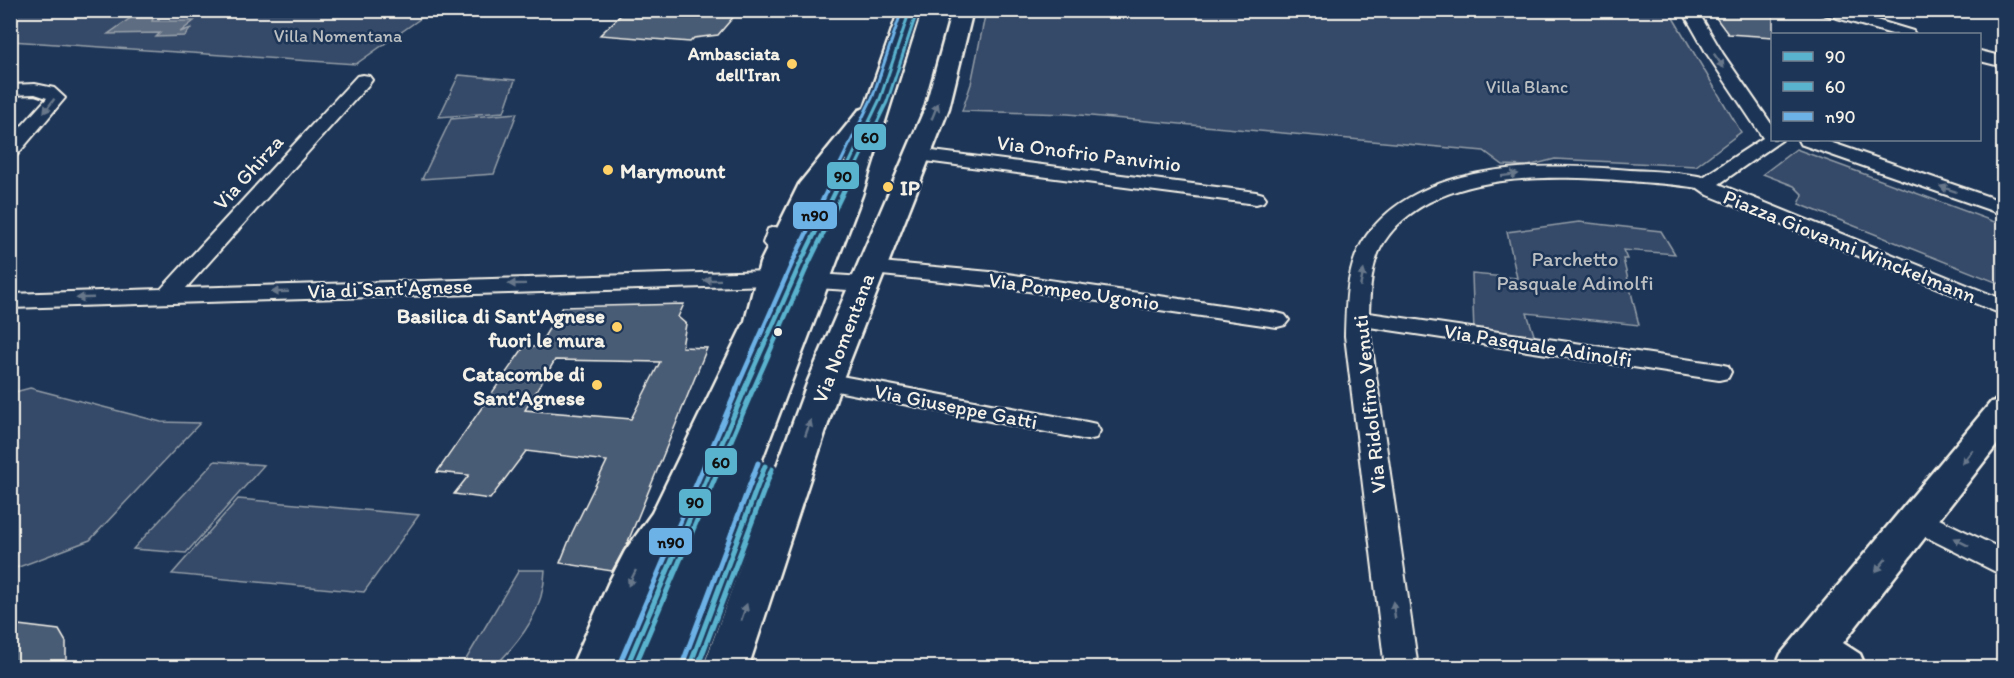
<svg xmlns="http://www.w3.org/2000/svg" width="2014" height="678" font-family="Itim,sans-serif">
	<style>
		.green { fill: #354a67; stroke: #949ea8; stroke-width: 1.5 }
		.water { fill: #5e6d82; stroke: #9aa2ab; stroke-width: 1.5 }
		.building { fill: #485b74; stroke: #f4f1e8; stroke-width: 1.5; fill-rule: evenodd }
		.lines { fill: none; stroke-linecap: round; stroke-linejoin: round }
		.street-casing { stroke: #f4f1e8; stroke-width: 4 }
		.secondary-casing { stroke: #f4f1e8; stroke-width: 5 }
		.street { fill: #1d3557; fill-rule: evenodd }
		.secondary { fill: #1d3557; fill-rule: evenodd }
		.bus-1-far2-casing { stroke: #1d3557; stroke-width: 6 }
		.bus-1-far1-casing { stroke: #1d3557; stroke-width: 9 }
		.bus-1-casing { stroke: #1d3557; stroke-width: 10 }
		.bus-2-far2-casing { stroke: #1d3557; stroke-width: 6 }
		.bus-2-far1-casing { stroke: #1d3557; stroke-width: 9 }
		.bus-2-casing { stroke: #1d3557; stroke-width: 10 }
		.bus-3-far2-casing { stroke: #1d3557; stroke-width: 6 }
		.bus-3-far1-casing { stroke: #1d3557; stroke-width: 9 }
		.bus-3-casing { stroke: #1d3557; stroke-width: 10 }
		.bus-1-far2 { stroke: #5ab3ce; stroke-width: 3 }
		.bus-1-far1 { stroke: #5ab3ce; stroke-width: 4.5 }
		.bus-1 { stroke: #5ab3ce; stroke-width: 5 }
		.bus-2-far2 { stroke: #5ab3ce; stroke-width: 3 }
		.bus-2-far1 { stroke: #5ab3ce; stroke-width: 4.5 }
		.bus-2 { stroke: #5ab3ce; stroke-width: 5 }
		.bus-3-far2 { stroke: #6db2e7; stroke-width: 3 }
		.bus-3-far1 { stroke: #6db2e7; stroke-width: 4.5 }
		.bus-3 { stroke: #6db2e7; stroke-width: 5 }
		.oneway { fill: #68778a }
		.poi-dot { fill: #ffd166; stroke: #1d3557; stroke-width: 2 }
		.bus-dot { fill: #f4f1e8; stroke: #1d3557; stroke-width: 2 }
		.labels { text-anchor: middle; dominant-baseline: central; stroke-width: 5; stroke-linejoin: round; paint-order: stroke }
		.far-park-label { font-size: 18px; fill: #bbbfc1; stroke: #1d3557 }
		.far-poi-label { font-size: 18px; font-weight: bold; fill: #f4f1e8; stroke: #1d3557; text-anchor: end }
		.street-label { font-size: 21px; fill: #f4f1e8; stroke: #1d3557 }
		.poi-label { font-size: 21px; font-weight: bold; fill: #f4f1e8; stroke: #1d3557; text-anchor: start }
		.park-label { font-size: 21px; fill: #bbbfc1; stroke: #1d3557 }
		.line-badge { stroke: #1d3557; stroke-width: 2 }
		.pale-badge-label { font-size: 16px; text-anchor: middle; font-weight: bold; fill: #111 }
	</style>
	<rect width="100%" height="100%" fill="#1d3557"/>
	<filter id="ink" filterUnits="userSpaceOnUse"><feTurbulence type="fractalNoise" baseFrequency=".0167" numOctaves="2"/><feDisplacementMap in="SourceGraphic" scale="12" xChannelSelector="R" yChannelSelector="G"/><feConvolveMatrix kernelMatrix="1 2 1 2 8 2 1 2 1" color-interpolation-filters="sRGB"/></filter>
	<g filter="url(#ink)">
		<!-- green -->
		<g class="green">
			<path d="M11 11H431L356 64 11 41Z"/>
			<path d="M1669 11 1741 132 1696 166 1555 159 1528 166 1503 165 1484 151 1068 114 962 111 971 84 986 11Z"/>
			<path d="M459 75 515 80 504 112 439 117Z"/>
			<path d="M517 113 494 174 422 179 451 119Z"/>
			<path d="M1796 149 2003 225V285L1799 204 1803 195 1794 186 1763 174Z"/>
			<path d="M1579 222 1661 231 1675 254 1623 250 1627 259H1623L1639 325 1527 313 1536 341 1474 333 1472 274 1517 278 1507 232Z"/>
			<path d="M30 388 161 422 200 423 90 540 11 570V393Z"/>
			<path d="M215 461 264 465 186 553 133 549Z"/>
			<path d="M238 499 262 501 419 515 364 592 172 574Z"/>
			<path d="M519 570H545C544 610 522 639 495 666L465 661Z"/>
		</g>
		<!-- water -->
		<path class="water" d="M154 16 152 21H194L180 32 191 28 185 36 156 37 160 33 108 34 132 17Z"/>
		<!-- building -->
		<g class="building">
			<path d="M626 10H676L735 15 718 35 694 38 690 42 600 35Z"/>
			<path d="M1711 11 1773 15V37L1728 34Z"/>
			<path d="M684 304 678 317 686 324 682 347 707 348 627 544 612 571 560 563 572 533 607 461 526 451 490 499 454 494 469 475 437 472 524 347H538L562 307ZM555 360 660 362 631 419 525 410Z"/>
			<path d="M10 624 59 630 66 642V659L63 668H10Z"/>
		</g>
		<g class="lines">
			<defs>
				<g id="street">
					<path d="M1682 10H1697L1723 54 1772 125V140H1782L1719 184 2004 300V315L1708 195 1698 188C1675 184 1652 183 1630 181 1554 175 1432 169 1384 242 1371 262 1370 289 1369 313L1719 364 1728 366 1731 372 1728 378 1719 380 1369 327 1418 668H1385L1345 336C1346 302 1346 264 1367 235 1423 159 1546 163 1630 170 1654 171 1679 172 1703 177L1763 138 1707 54Z"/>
					<path d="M1818 10H1843L1913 31 1915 34H1892L1820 13Z"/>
					<path d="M1980 51 2004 57V67L1980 61Z"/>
					<path d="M363 75 369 76 372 80 369 84 186 288 770 271 864 277 872 279 875 284 872 289 864 291 770 285 10 308V294L161 289 357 76Z"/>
					<path d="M35 84 54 88 65 98 17 155 10 157V139L47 98 35 94 10 95V85Z"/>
					<path d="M1798 140H1824L2004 202V215L1800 144Z"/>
					<path d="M917 149 1256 192 1263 194 1266 198 1263 202 1256 204 910 159 907 155 910 151Z"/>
					<path d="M775 227 782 229 786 233 785 241 789 243 833 247 836 252 833 257C814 261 776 261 763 243L768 229Z"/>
					<path d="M870 261 1001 273 1277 313 1285 315 1289 320 1285 325 1277 327 1001 287 862 273 859 268 862 263Z"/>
					<path d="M825 373 1087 422 1096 424 1100 431 1096 438 1087 440 816 387 812 381 816 375Z"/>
					<path d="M1918 509 2004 550V576L1908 528 1904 520 1908 512Z"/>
				</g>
				<g id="secondary">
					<path d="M899 10H920L862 195 683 668H638L834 195 847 158 826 186 790 263 777 321 688 521 650 584 616 668H571L608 584 625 551 652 513 745 321 760 263 799 184 859 110 865 108Z"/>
					<path d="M952 10H973L949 108 842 381 748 668H703L808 381 925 108Z"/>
					<path d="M2004 399V436L1843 643 1860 654 1866 668H1775L1781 654 1991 402Z"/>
				</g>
			</defs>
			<!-- street casing -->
			<use href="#street" class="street-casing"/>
			<!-- secondary casing -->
			<use href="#secondary" class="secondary-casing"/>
			<!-- street -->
			<use href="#street" class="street"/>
			<!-- secondary -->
			<use href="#secondary" class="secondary"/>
			<defs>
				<path id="bus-1-far2" d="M846 170 880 99 910 10"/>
				<path id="bus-1-far1" d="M744 390 800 264 847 168"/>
				<g id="bus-1">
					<path d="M626 668 745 389"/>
					<path d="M689 668 765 466"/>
				</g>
				<path id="bus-2-far2" d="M854 170 887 102 917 12"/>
				<path id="bus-2-far1" d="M753 390 807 267 855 168"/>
				<g id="bus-2">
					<path d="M634 668 753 389"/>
					<path d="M697 668 772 469"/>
				</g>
				<path id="bus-3-far2" d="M837 170 873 96 902 10"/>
				<path id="bus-3-far1" d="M736 390 793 261 838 168"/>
				<g id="bus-3">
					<path d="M619 665 737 389"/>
					<path d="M682 665 758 463"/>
				</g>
			</defs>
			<!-- bus-1-far2 casing -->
			<use href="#bus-1-far2" class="bus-1-far2-casing"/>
			<!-- bus-1-far1 casing -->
			<use href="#bus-1-far1" class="bus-1-far1-casing"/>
			<!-- bus-1 casing -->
			<use href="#bus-1" class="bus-1-casing"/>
			<!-- bus-2-far2 casing -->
			<use href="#bus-2-far2" class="bus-2-far2-casing"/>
			<!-- bus-2-far1 casing -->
			<use href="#bus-2-far1" class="bus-2-far1-casing"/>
			<!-- bus-2 casing -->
			<use href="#bus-2" class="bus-2-casing"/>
			<!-- bus-3-far2 casing -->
			<use href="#bus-3-far2" class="bus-3-far2-casing"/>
			<!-- bus-3-far1 casing -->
			<use href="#bus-3-far1" class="bus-3-far1-casing"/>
			<!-- bus-3 casing -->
			<use href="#bus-3" class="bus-3-casing"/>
			<!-- bus-1-far2 -->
			<use href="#bus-1-far2" class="bus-1-far2"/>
			<!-- bus-1-far1 -->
			<use href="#bus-1-far1" class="bus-1-far1"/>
			<!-- bus-1 -->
			<use href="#bus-1" class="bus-1"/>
			<!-- bus-2-far2 -->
			<use href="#bus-2-far2" class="bus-2-far2"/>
			<!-- bus-2-far1 -->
			<use href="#bus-2-far1" class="bus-2-far1"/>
			<!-- bus-2 -->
			<use href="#bus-2" class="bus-2"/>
			<!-- bus-3-far2 -->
			<use href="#bus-3-far2" class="bus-3-far2"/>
			<!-- bus-3-far1 -->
			<use href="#bus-3-far1" class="bus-3-far1"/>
			<!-- bus-3 -->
			<use href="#bus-3" class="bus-3"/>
		</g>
		<!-- one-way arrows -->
		<defs><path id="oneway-solid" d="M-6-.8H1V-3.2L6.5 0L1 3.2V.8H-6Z" transform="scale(1.5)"/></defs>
		<g class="oneway">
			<use href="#oneway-solid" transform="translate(1719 61) rotate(55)"/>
			<use href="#oneway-solid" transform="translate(49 106) rotate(127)"/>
			<use href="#oneway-solid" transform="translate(935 111) rotate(-68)"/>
			<use href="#oneway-solid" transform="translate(1510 175) rotate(-7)"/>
			<use href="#oneway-solid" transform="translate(1948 189) rotate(-161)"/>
			<use href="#oneway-solid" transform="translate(1362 278) rotate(-78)"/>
			<use href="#oneway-solid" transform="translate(712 280) rotate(179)"/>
			<use href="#oneway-solid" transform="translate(517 284) rotate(179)"/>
			<use href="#oneway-solid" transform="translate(280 292) rotate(178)"/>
			<use href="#oneway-solid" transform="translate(85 298) rotate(178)"/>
			<use href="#oneway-solid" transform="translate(808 428) rotate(-71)"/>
			<use href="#oneway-solid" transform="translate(1967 457) rotate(128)"/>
			<use href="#oneway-solid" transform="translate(1961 542) rotate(-153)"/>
			<use href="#oneway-solid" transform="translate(1881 565) rotate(129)"/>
			<use href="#oneway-solid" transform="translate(632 578) rotate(116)"/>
			<use href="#oneway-solid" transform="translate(1394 610) rotate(-98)"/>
			<use href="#oneway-solid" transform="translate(744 612) rotate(-71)"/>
		</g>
	</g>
	<!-- markers -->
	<g class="poi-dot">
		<circle cx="792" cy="64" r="6"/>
		<circle cx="608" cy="170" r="6"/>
		<circle cx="888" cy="187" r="6"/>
		<circle cx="617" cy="327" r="6"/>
		<circle cx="597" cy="385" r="6"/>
	</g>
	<circle class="bus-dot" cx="778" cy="332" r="5"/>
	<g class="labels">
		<!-- far-park labels -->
		<g class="far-park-label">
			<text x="338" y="36">Villa Nomentana</text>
			<text x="1527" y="87">Villa Blanc</text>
		</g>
		<!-- far-poi labels -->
		<g class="far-poi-label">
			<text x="780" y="54">Ambasciata<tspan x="780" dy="21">dell'Iran</tspan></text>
		</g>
		<!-- street labels -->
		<g class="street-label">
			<text transform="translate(1089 153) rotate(7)">Via Onofrio Panvinio</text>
			<text transform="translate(248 172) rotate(-48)">Via Ghirza</text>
			<text transform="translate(1850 246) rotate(22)">Piazza Giovanni Winckelmann</text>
			<text transform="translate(390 288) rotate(-2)">Via di Sant'Agnese</text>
			<text transform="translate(1074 291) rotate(8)">Via Pompeo Ugonio</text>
			<text transform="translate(843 338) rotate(-69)">Via Nomentana</text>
			<text transform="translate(1538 345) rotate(9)">Via Pasquale Adinolfi</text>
			<text transform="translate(1369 404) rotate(-96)">Via Ridolfino Venuti</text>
			<text transform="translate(956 406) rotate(11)">Via Giuseppe Gatti</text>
		</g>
		<!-- poi labels -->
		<g class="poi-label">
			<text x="620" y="170">Marymount</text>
			<text x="900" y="187">IP</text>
			<text x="605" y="315" text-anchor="end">Basilica di Sant'Agnese<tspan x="605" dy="24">fuori le mura</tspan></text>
			<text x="585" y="373" text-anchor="end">Catacombe di<tspan x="585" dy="24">Sant'Agnese</tspan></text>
		</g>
		<!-- park labels -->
		<g class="park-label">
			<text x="1575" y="258">Parchetto<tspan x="1575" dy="24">Pasquale Adinolfi</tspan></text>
		</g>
	</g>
	<g class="line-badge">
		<rect x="853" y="123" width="34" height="28" rx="6" fill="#5ab3ce"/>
		<rect x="826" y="161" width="34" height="29" rx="6" fill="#5ab3ce"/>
		<rect x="792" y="201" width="46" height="29" rx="6" fill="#6db2e7"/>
		<rect x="704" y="447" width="34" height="29" rx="6" fill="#5ab3ce"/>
		<rect x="678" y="488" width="34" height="29" rx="6" fill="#5ab3ce"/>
		<rect x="648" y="527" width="45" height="29" rx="6" fill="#6db2e7"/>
	</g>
	<g class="pale-badge-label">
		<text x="870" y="143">60</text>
		<text x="843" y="182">90</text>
		<text x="815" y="221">n90</text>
		<text x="721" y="468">60</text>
		<text x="695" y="508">90</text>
		<text x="671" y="548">n90</text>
	</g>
	<!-- margin -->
	<rect width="2014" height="678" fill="none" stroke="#1d3557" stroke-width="36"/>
	<rect x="18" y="18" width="1978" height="642" fill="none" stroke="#f4f1e8" stroke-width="2" filter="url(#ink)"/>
	<!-- legend -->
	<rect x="1771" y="33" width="210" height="108" fill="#1d3557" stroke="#738091" stroke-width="1.5"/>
	<rect x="1783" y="52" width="30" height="9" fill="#5ab3ce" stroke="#738091" stroke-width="1.5"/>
	<text x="1825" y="63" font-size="18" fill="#f4f1e8">90</text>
	<rect x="1783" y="82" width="30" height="9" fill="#5ab3ce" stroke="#738091" stroke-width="1.5"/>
	<text x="1825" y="93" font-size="18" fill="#f4f1e8">60</text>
	<rect x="1783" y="112" width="30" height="9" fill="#6db2e7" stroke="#738091" stroke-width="1.5"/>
	<text x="1825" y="123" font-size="18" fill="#f4f1e8">n90</text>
</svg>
